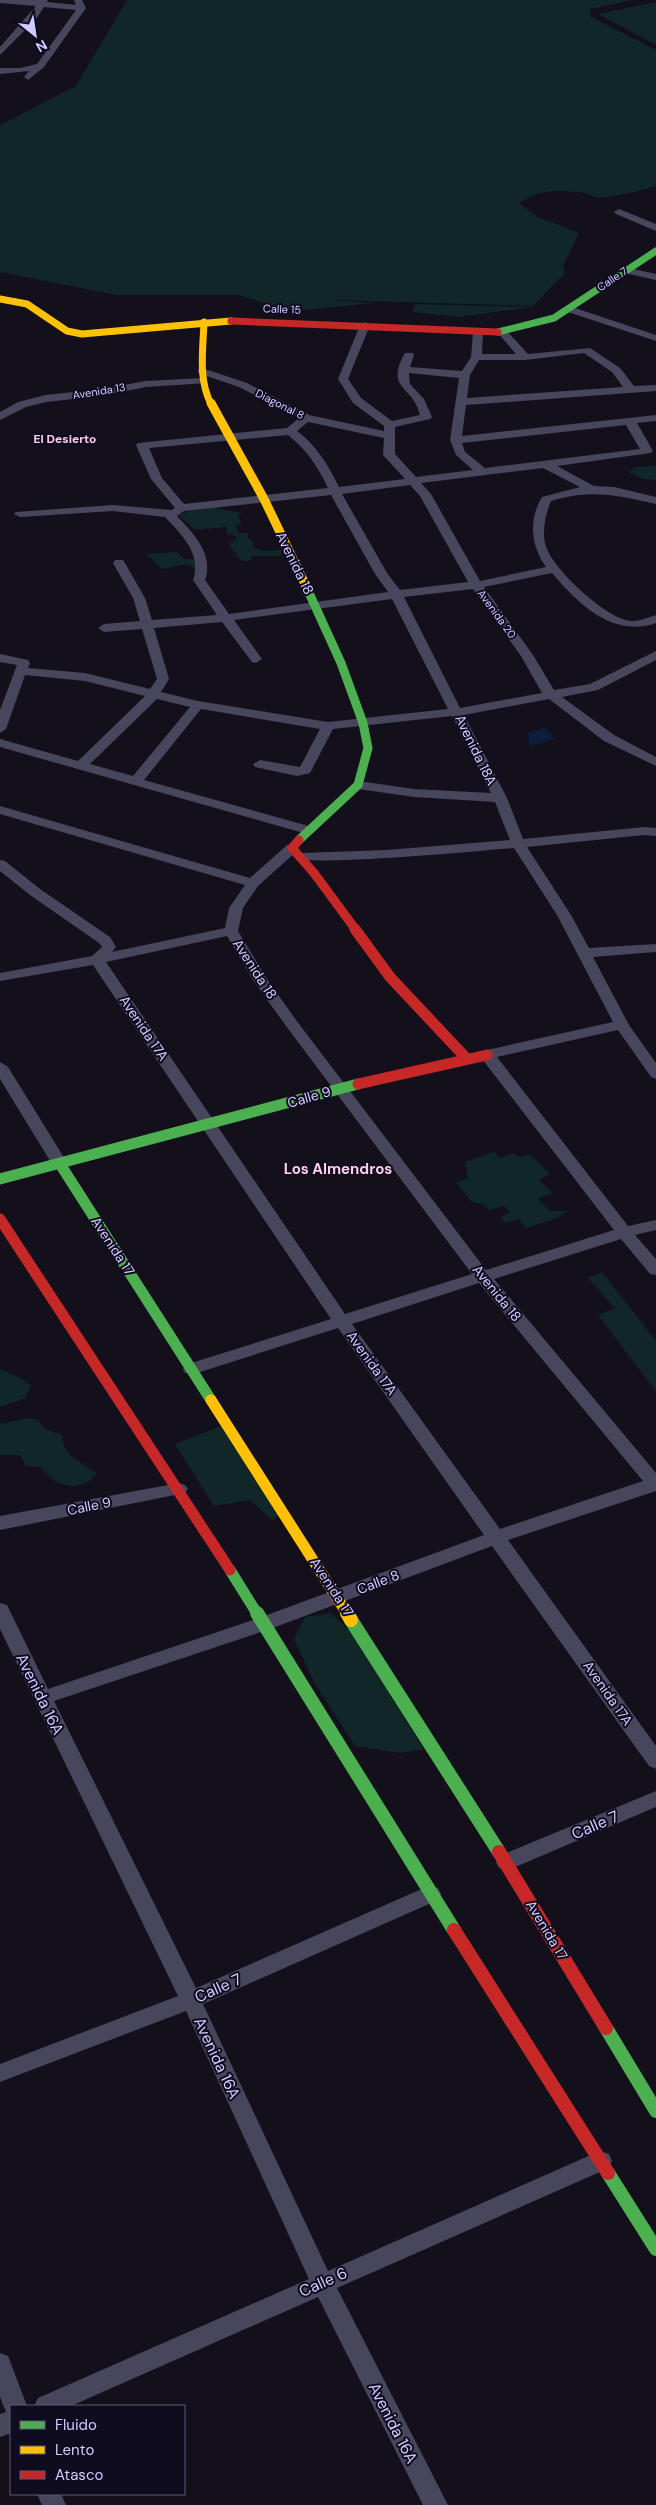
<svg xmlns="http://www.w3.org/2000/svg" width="656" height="2505" font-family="'DM Sans',sans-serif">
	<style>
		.green { fill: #102627 }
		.water { fill: #0c1c3d }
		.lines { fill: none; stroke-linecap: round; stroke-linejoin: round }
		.street { fill: #47465c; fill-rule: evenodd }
		.fast-far3 { stroke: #4caf50; stroke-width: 7 }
		.fast-far2 { stroke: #4caf50; stroke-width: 9 }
		.fast-far1 { stroke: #4caf50; stroke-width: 11 }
		.fast { stroke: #4caf50; stroke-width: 14 }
		.slow-far3 { stroke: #ffc107; stroke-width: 7 }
		.slow-far2 { stroke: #ffc107; stroke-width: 9 }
		.slow-far1 { stroke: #ffc107; stroke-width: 11 }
		.slow { stroke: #ffc107; stroke-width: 14 }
		.jam-far3 { stroke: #c62828; stroke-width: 7 }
		.jam-far2 { stroke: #c62828; stroke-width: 9 }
		.jam-far1 { stroke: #c62828; stroke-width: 11 }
		.jam { stroke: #c62828; stroke-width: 14 }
		.labels { text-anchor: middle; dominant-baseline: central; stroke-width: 4; stroke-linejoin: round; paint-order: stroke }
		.far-street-label { font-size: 11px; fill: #d2cbff; stroke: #100c1f }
		.far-neighbourhood-label { font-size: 12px; font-weight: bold; fill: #ffcdec; stroke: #100c1f }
		.street-label { font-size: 14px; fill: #d2cbff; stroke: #100c1f }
		.neighbourhood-label { font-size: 15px; font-weight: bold; fill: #ffcdec; stroke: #100c1f }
		.near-street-label { font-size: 16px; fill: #d2cbff; stroke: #100c1f }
	</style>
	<rect width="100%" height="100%" fill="#13101b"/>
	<!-- green -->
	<g class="green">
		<path d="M127 0H634L590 9 591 17 656 50V186C644 190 608 199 595 197 592 196 588 193 584 193 560 189 539 189 519 203L538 217 579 233 563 266 565 273 533 306 334 300 375 303 303 310 279 308 239 295H116L0 272V125L76 86Z"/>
		<path d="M656 2V45L598 14Z"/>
		<path d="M412 304 533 307 459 317 413 312 415 306Z"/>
		<path d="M656 466V480L643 479 629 472 636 467Z"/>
		<path d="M204 506 243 513 238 515 241 523 236 526 239 533H248V538L254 543 252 547 264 551 281 550 282 556H251V560L243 562 237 556 231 555 238 554 229 546 230 542 235 541 237 536 227 534 226 527 195 530 178 515Z"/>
		<path d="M177 552 184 559H197L196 570 187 564 162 569 146 554Z"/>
		<path d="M494 1152 500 1158 513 1153 520 1157 530 1154 550 1174 539 1180 553 1193 538 1199 550 1211H568L557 1218 526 1228 519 1219 505 1223 500 1217 510 1213 504 1206 489 1210 483 1204 472 1202 456 1183 468 1178 465 1162Z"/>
		<path d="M602 1272 656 1341V1391L598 1315 615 1308 588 1278Z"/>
		<path d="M0 1369 20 1378 31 1386 25 1398 0 1407Z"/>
		<path d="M29 1418 38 1420 45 1429 62 1435C61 1455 83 1463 97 1474 93 1477 88 1483 84 1484 66 1490 50 1481 41 1467L26 1466 20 1455H0V1424Z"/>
		<path d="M221 1426 282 1512 273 1521 250 1500 214 1506 175 1444Z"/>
		<path d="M331 1613 351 1632 424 1749 400 1753 355 1746 315 1684 294 1639 305 1617Z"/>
	</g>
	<!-- water -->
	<path class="water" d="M545 728 555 739 529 746 528 732Z"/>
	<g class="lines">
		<!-- street -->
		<g class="street">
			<path d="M0 0H48L47 2 76 5 74 0H82L86 8 44 67 28 80 24 77 29 71 0 74V68H20L37 64 76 10 44 7 36 19 0 55V47L36 6 0 3Z"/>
			<path d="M619 209 656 224V231L616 214 614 212Z"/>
			<path d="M624 267 656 274V280L620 272 619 270Z"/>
			<path d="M569 306 656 335V341L565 311V307Z"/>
			<path d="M365 322 370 325 348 379 361 398 392 421 420 415C413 385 384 390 405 353H413L414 355 410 367 462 371 471 357 473 333 478 330 483 333 482 354H516L497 332 502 329 506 330 528 354 590 348 620 368 634 386 656 385V391L466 405 462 436 656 415V421L637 423 653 451 651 453 557 466 594 486 614 487 656 497V504C616 495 591 489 551 501 546 513 542 530 545 543 549 566 603 615 626 620 637 623 646 618 656 615V623C613 638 578 604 552 573L484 587 533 655 554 690 590 684 656 651V660L598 690 562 697 614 735 656 757V766L604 741 549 699 464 715 507 798 523 839 644 827 656 828V836L644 835 527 847 571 915 589 948 656 944V952L593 957 629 1025 656 1063V1079L651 1077 618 1030 497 1057 628 1226 656 1220V1230L635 1235 656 1259V1275L650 1274 621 1239 494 1279 656 1473V1491L508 1540 656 1746V1769L649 1766 492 1546 270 1629 54 1701 196 1988 424 1888 431 1886 438 1888 441 1894 438 1900 203 2004 328 2271 593 2154 601 2151 609 2154 612 2161 609 2168 337 2288 448 2505H423L318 2297 71 2406H34L38 2398 309 2279 186 2011 0 2082V2064L178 1996 0 1629V1603L7 1605 48 1689 256 1619 484 1535 338 1328 197 1373H185L183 1369 185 1365 331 1319 93 965 0 981V973L92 956 102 947 99 943 30 895 0 871V860L5 861 40 889 110 937 116 947 112 952 225 928 229 908 245 885 0 814V806L250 878 287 845H297L299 848 297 851 258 886 243 908 238 931 267 979 296 1020 486 1270 614 1230 479 1055 487 1050 613 1022 557 915 514 848C488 850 302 868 294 857L301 853 387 850 510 840 495 802 414 797 358 789 351 785 358 781 414 789 491 793 452 716 333 729 310 773 297 776 255 767 253 764 260 760 300 767 320 729 201 709 144 780 312 827 314 830 312 833 307 834 0 747V739L78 761 145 696 85 681 25 675 6 729 0 733V710L17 665 0 662V654L28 660 30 663 28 668 85 673 150 689 157 679 142 629 104 632 98 628 104 624 140 621 133 598 113 563 115 560H123L125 563 145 598 152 620 217 615 193 580C202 554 182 535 165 517L113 511 20 517 14 514 16 512 113 505 172 510 175 508 151 479 136 445 138 443 287 428 299 418 239 387 198 373V369L202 368 247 383 309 415 384 431V426L353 403 338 379 360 325ZM584 353 612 372 623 387 467 398 470 375 479 360H525ZM409 373 459 378 450 440 456 455 473 470 416 477 395 454V427L430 419 432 417 424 399 410 384ZM308 422 384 438 383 455 405 479 339 487C328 465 317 446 297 431ZM626 425 640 449 485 468 465 452 462 443ZM288 435C307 450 318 467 328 488L184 504 162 478 149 448ZM543 468 580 487 542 497C528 520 531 546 546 567L480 581 431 494 421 483ZM410 485 420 496 468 582 400 590 387 573 342 494ZM331 495 375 574 388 592 229 614 205 580C214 554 194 534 177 516L184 511ZM473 589 521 656 542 693 460 708 404 597ZM392 599 448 709 328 722 198 701 161 692 169 679 154 628 222 622 252 662 256 663 262 659 234 620ZM157 699 190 707 133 776 90 764ZM227 936 253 980 286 1026 472 1274 345 1314 106 962ZM479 1283 643 1481 500 1529 352 1324Z"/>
			<path d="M203 378 207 379V383L146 387 101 396 46 402 26 407 0 420V412L18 402 46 395 101 389 146 381Z"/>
			<path d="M0 1062 8 1067 68 1164 66 1168 60 1169 52 1164 0 1079Z"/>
			<path d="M179 1483 185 1485 188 1489 185 1493 0 1530V1516Z"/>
			<path d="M656 1791V1807L513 1868 506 1870 499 1868 496 1862 499 1856Z"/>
			<path d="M0 2353 8 2356 27 2406H11V2433L0 2437V2414L6 2412 0 2397Z"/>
			<path d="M37 2494H61L66 2505H42Z"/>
		</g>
		<!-- fast-far3 -->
		<path class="fast-far3" d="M498 332 554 318 656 251"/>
		<!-- fast-far2 -->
		<path class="fast-far2" d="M299 840 358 785 368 748 363 723 341 663 305 584"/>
		<!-- fast-far1 -->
		<g class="fast-far1">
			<path d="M60 1164 211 1400"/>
			<path d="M0 1179 358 1084"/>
			<path d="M230 1570 258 1615"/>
		</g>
		<!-- fast -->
		<g class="fast">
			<path d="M257 1613 454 1930"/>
			<path d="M351 1620 499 1852"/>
			<path d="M606 2028 656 2111"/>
			<path d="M608 2173 656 2249"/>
		</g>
		<!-- slow-far3 -->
		<g class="slow-far3">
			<path d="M0 299 27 304 67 331 82 334 231 321"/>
			<path d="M204 322C203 350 198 379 211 404"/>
		</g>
		<!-- slow-far2 -->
		<path class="slow-far2" d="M211 403 264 499 305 584"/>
		<!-- slow-far1 -->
		<path class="slow-far1" d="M211 1400 348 1615"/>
		<!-- slow -->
		<path class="slow" d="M347 1613 351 1620"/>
		<!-- jam-far3 -->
		<path class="jam-far3" d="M231 321 498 332"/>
		<!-- jam-far2 -->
		<path class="jam-far2" d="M299 840 292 848 314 873 356 930"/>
		<!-- jam-far1 -->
		<g class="jam-far1">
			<path d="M355 929 390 977 467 1059"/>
			<path d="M358 1084 487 1055"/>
			<path d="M0 1219 230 1570"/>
		</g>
		<!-- jam -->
		<g class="jam">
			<path d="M499 1852 606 2028"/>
			<path d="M454 1930 608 2173"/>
		</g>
	</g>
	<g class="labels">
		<!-- far-street labels -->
		<g class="far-street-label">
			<text transform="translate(612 279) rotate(-34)">Calle 7</text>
			<text transform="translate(282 309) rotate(2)">Calle 15</text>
			<text transform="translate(99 391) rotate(-9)">Avenida 13</text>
			<text transform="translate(280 404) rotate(27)">Diagonal 8</text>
			<text transform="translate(497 614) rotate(54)">Avenida 20</text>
		</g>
		<!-- far-neighbourhood labels -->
		<g class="far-neighbourhood-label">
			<text x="65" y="439">El Desierto</text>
		</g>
		<!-- street labels -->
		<g class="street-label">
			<text transform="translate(295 563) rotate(64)">Avenida 18</text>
			<text transform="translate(476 750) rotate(64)">Avenida 18A</text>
			<text transform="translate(255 969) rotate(57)">Avenida 18</text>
			<text transform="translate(144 1028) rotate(56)">Avenida 17A</text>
			<text transform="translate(309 1097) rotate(-16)">Calle 9</text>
			<text transform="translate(113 1246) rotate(57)">Avenida 17</text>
			<text transform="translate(497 1293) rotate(51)">Avenida 18</text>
			<text transform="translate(372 1363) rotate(54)">Avenida 17A</text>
			<text transform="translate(89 1506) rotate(-11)">Calle 9</text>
			<text transform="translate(378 1582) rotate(-21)">Calle 8</text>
			<text transform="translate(332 1587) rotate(57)">Avenida 17</text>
			<text transform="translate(608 1693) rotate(55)">Avenida 17A</text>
			<text transform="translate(547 1930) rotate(59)">Avenida 17</text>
		</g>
		<!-- neighbourhood labels -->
		<g class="neighbourhood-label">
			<text x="338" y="1169">Los Almendros</text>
		</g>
		<!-- near-street labels -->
		<g class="near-street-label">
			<text transform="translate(40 1694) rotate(64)">Avenida 16A</text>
			<text transform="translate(595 1825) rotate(-23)">Calle 7</text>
			<text transform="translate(218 1988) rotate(-24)">Calle 7</text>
			<text transform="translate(217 2058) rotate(65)">Avenida 16A</text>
			<text transform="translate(323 2282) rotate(-24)">Calle 6</text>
			<text transform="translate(393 2423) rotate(63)">Avenida 16A</text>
		</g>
	</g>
	<!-- legend -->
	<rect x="10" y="2405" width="175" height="90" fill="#100c1f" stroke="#5e5879"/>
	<rect x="20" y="2421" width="25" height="8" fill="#4caf50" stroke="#5e5879"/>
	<text x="55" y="2430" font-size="15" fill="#d2cbff">Fluido</text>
	<rect x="20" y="2446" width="25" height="8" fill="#ffc107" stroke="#5e5879"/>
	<text x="55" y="2455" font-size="15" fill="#d2cbff">Lento</text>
	<rect x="20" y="2471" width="25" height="8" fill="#c62828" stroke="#5e5879"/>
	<text x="55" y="2480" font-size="15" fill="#d2cbff">Atasco</text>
	<!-- north arrow -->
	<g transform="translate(35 35) rotate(150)" stroke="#100c1f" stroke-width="4" paint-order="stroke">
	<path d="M0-4L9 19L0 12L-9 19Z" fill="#d2cbff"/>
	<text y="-8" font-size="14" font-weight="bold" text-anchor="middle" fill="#d2cbff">N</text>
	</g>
</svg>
